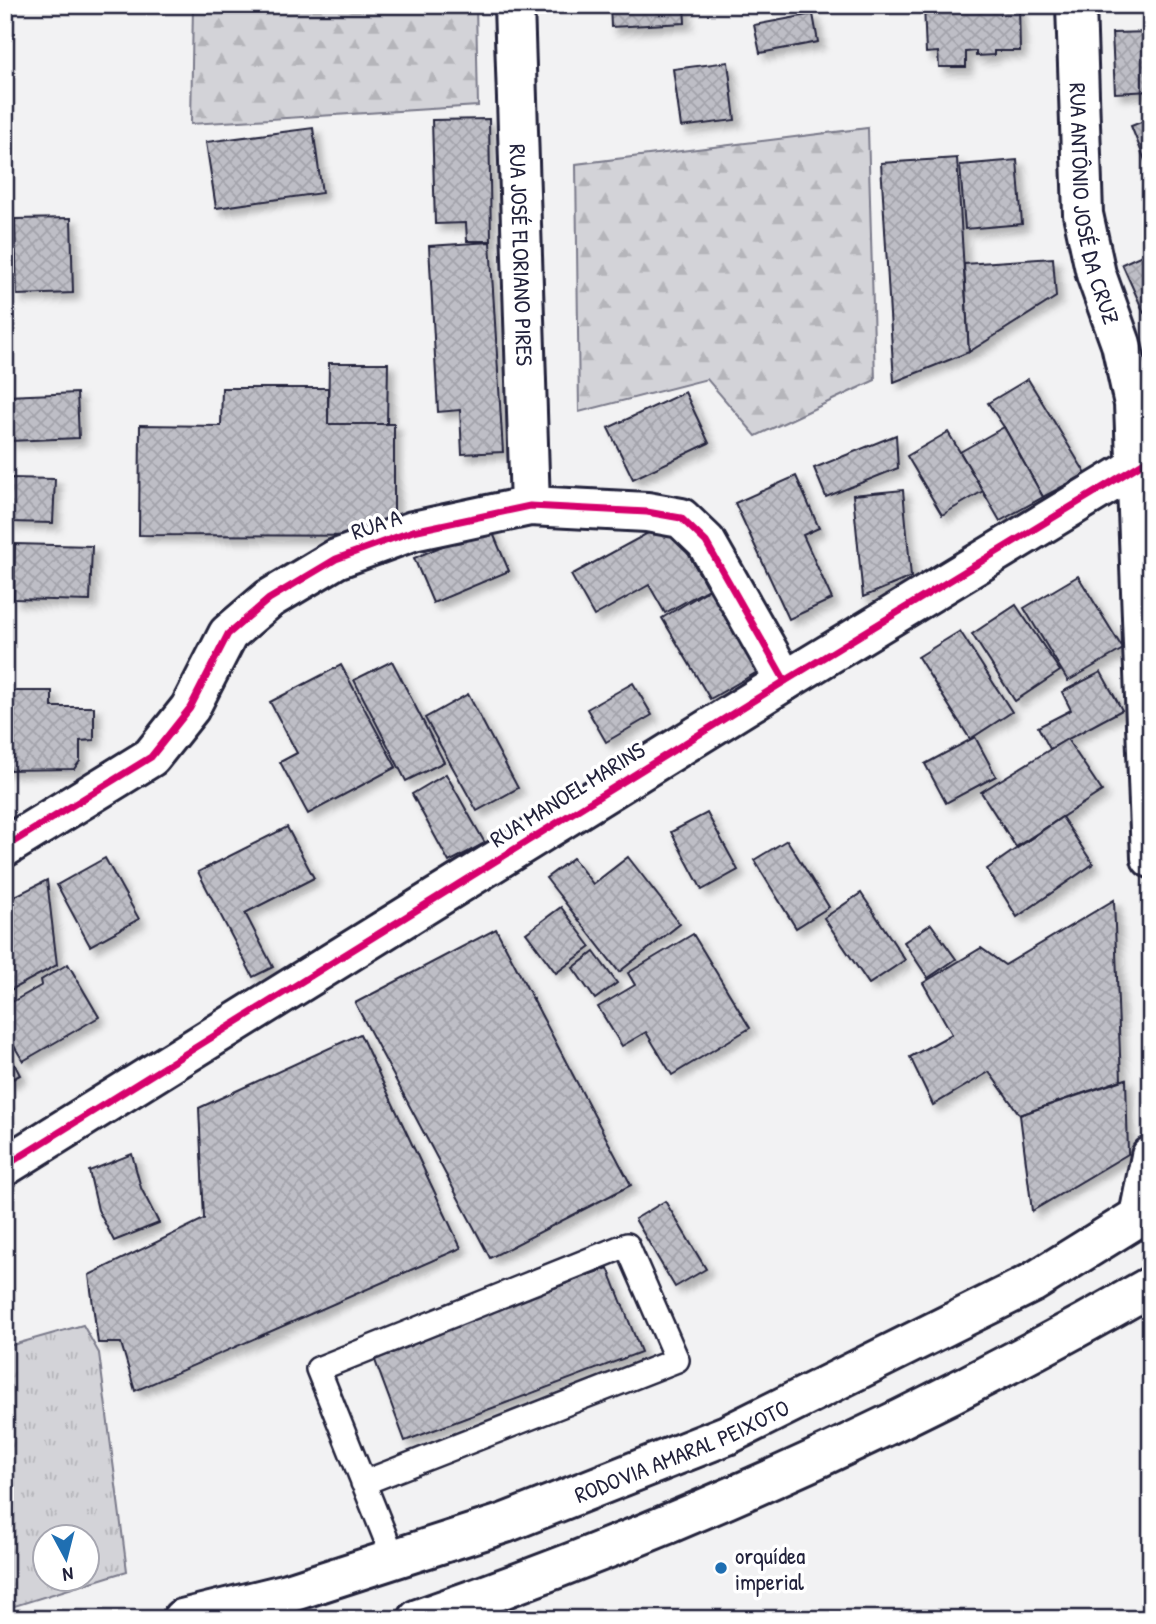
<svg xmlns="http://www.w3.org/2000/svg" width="1156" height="1624" font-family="'Patrick Hand',sans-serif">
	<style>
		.grass { fill: url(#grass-tufts); stroke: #7a7a8a; stroke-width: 2; fill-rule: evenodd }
		.forest { fill: url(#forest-firs); stroke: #7a7a8a; stroke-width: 2 }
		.building { fill: url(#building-cross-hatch); stroke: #22223b; stroke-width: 2; filter: url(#shadow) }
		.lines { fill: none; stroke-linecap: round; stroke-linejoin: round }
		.lane-casing { stroke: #22223b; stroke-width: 28 }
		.street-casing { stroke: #22223b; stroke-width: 44 }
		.secondary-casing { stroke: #22223b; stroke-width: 44 }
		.highway-casing { stroke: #22223b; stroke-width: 44 }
		.lane { stroke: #fff; stroke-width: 23 }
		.street { stroke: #fff; stroke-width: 38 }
		.secondary { stroke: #fff; stroke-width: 38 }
		.highway { stroke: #fff; stroke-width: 38 }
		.cycleway-casing { stroke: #fff; stroke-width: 11 }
		.cycleway { stroke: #d6006c; stroke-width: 7 }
		.poi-dot { fill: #1f6fb2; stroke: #fff; stroke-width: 2.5 }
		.labels { text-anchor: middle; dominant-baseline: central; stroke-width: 7; stroke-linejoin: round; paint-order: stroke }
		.street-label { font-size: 23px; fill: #22223b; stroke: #fff }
		.poi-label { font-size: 23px; fill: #22223b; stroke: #fff; text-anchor: start }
	</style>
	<defs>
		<pattern id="grass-tufts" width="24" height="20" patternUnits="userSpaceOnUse" patternTransform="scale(1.75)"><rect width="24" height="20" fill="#d3d3d8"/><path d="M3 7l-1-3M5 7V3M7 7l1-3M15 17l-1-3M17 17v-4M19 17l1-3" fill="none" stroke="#b5b5ba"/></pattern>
		<pattern id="forest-firs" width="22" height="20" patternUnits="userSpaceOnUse" patternTransform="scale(1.75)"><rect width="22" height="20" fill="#d3d3d8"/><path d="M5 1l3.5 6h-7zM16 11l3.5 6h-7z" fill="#b5b5ba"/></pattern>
		<pattern id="building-cross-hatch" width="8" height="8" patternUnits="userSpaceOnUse" patternTransform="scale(1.75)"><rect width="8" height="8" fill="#bebec6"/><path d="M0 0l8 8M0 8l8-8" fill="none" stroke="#a3a3ab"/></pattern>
		<filter id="shadow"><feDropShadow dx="6" dy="6" stdDeviation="3.5" flood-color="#0004"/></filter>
	</defs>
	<rect width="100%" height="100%" fill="#f2f2f3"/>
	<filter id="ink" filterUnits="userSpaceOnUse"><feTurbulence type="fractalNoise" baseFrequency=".0143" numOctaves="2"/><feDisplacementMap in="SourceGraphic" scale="14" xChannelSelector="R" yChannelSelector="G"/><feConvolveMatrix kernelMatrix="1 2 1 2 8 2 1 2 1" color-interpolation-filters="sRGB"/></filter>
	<g filter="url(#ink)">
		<!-- grass -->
		<path class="grass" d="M83 1325 99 1353 127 1571 5 1609V1347ZM46 1536H88V1578H46Z"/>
		<!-- forest -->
		<g class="forest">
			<path d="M193 5H476L478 106 191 124Z"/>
			<path d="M868 128 875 380 756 436 707 379 579 412 576 164Z"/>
		</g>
		<!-- building -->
		<g class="building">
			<path d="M610 5H684L685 23 611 27Z"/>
			<path d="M924 5H1019L1020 51H994V55L976 56V51L966 52V67H939L938 52 926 53Z"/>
			<path d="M813 14 818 42 760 53 754 25Z"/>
			<path d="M1151 32V91L1115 93 1112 33Z"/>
			<path d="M728 62 735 120 681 127 673 69Z"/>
			<path d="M1151 118V175L1131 126Z"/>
			<path d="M489 119 491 241H467L466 223 435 224 432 120Z"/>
			<path d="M313 128 322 193 216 208 206 142Z"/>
			<path d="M957 158 969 352 894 382 881 163Z"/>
			<path d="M1017 160 1022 224 965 229 960 165Z"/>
			<path d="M71 218 73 293 17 295 15 219Z"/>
			<path d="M490 242 503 452 462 454 460 410 438 412 429 246Z"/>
			<path d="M1151 251V310L1144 313 1122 264Z"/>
			<path d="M1053 258 1056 297 969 352 964 264Z"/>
			<path d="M329 363H388L387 425 328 424Z"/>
			<path d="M1028 379 1086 474 1043 497 1004 427 988 403Z"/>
			<path d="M222 388H328V424H394V536L139 535 140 425 221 426Z"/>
			<path d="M685 392 709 443 633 479 608 428Z"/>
			<path d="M77 393 79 438 10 441 7 396Z"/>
			<path d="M1004 427 1043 497 1000 521 960 452Z"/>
			<path d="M948 432 983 491 942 515 907 456Z"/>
			<path d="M896 435 898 468 826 497 814 468Z"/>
			<path d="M796 476 819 528 803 535 832 599 789 619 735 503Z"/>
			<path d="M11 478 55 479 53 523 9 522Z"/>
			<path d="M903 490 911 577 863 597 853 495Z"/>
			<path d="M670 521 708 589 665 613 649 585 594 616 571 575Z"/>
			<path d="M490 526 509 571 433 603 414 558Z"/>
			<path d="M15 544 92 546 90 601 14 599Z"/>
			<path d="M1078 576 1123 649 1068 681 1024 608Z"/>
			<path d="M717 585 766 667 710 699 662 618Z"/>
			<path d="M1016 605 1060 671 1015 701 972 634Z"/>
			<path d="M960 631 1012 712 970 739 918 657Z"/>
			<path d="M392 661 444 762 406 781 354 680Z"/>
			<path d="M341 665 396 767 308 814 280 762 297 753 270 702Z"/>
			<path d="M1101 672 1122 710 1050 749 1038 727 1071 710 1062 692Z"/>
			<path d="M633 683 652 715 606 742 587 709Z"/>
			<path d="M5 691H52V707H94V740L80 741V761L74 769 5 770Z"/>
			<path d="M468 694 518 788 477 811 425 718Z"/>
			<path d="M975 737 996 776 946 803 925 764Z"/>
			<path d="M1067 739 1102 791 1016 847 981 792Z"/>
			<path d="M446 774 485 843 449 862 412 794Z"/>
			<path d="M707 813 738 870 702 890 671 832Z"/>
			<path d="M1062 817 1093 864 1017 917 987 869Z"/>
			<path d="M287 827 314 878 245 913 273 967 253 977 198 872Z"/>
			<path d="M787 840 829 907 796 928 754 860Z"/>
			<path d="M628 857 680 924 619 972 546 878 573 858 593 884Z"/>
			<path d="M105 858 139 919 90 946 57 885Z"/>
			<path d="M47 880 57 965 5 993V901Z"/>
			<path d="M861 893 905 960 869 984 824 918Z"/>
			<path d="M1114 900 1121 1080 1020 1115 989 1072 933 1105 910 1057 952 1034 923 983 981 948 1005 965Z"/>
			<path d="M561 907 591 947 556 973 526 933Z"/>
			<path d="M931 924 956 959 928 978 904 942Z"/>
			<path d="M496 929 631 1185 490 1258 355 1003Z"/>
			<path d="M693 934 750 1028 672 1075 646 1032 622 1046 598 1007 635 985 628 973Z"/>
			<path d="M594 952 617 983 595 999 573 968Z"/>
			<path d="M68 964 99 1017 23 1061 5 1031V1006L42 985 41 980Z"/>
			<path d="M360 1034 461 1248 135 1391 121 1343H98L89 1275 204 1219 199 1108Z"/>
			<path d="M5 1046 20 1075 5 1083Z"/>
			<path d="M1126 1079 1128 1154 1032 1211 1020 1115Z"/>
			<path d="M132 1154 141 1188 159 1223 114 1241 98 1210 89 1171Z"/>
			<path d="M665 1201 706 1269 675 1287 635 1219Z"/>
			<path d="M608 1268 641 1352 405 1441 373 1355Z"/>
		</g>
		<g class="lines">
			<defs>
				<path id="lane" d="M363 1483 677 1360 627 1245 318 1369 394 1559"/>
				<g id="street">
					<path id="s1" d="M514 5 530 506"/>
					<path id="s2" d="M1076 5 1083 214 1096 274 1121 344 1134 404 1151 858"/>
					<path d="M5 847 151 757 190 708 228 634 269 599 336 559 413 531 530 506 647 512 681 518 706 542 785 681"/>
					<path d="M1139 1216 1151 1156"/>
				</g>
				<path id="secondary" d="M5 1166 785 681 1151 458"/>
				<g id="highway">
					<path id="s3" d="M182 1619 288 1593 505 1523 727 1435 1032 1283 1151 1209"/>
					<path d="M418 1619C672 1531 918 1420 1151 1286"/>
				</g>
			</defs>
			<!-- lane casing -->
			<use href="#lane" class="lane-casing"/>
			<!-- street casing -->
			<use href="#street" class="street-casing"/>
			<!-- secondary casing -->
			<use href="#secondary" class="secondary-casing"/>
			<!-- highway casing -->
			<use href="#highway" class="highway-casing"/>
			<!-- lane -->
			<use href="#lane" class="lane"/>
			<!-- street -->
			<use href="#street" class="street"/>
			<!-- secondary -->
			<use href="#secondary" class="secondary"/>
			<!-- highway -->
			<use href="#highway" class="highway"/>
			<defs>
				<g id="cycleway">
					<path d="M5 847 151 757 190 708 228 634 269 599 336 559 413 531 530 506 647 512 681 518 706 542 785 681"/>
					<path d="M5 1166 785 681 1151 458"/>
				</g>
			</defs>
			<!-- cycleway casing -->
			<use href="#cycleway" class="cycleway-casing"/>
			<!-- cycleway -->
			<use href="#cycleway" class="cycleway"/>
		</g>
	</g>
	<!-- markers -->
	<circle class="poi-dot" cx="721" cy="1568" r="7"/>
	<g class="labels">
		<!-- street labels -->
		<g class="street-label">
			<text stroke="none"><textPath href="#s2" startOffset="200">RUA ANTÔNIO JOSÉ DA CRUZ</textPath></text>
			<text stroke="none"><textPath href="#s1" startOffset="250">RUA JOSÉ FLORIANO PIRES</textPath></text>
			<text transform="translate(376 524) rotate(-19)">RUA A</text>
			<text transform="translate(567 794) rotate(-32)">RUA MANOEL MARINS</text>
			<text stroke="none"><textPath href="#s3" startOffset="528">RODOVIA AMARAL PEIXOTO</textPath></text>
		</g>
		<!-- poi labels -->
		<g class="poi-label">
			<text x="735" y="1555">orquídea<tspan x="735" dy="26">imperial</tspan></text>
		</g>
	</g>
	<!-- margin -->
	<rect width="1156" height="1624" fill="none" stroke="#fff" stroke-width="28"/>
	<rect x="14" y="14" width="1128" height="1596" fill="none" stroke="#22223b" stroke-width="2.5" filter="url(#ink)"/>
	<!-- north arrow -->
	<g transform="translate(66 1558) rotate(173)"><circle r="33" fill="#ffffff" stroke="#a7a7b1" stroke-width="2"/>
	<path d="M0-5L12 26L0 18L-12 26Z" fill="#1f6fb2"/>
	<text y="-10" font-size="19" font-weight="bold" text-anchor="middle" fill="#22223b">N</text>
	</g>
</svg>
